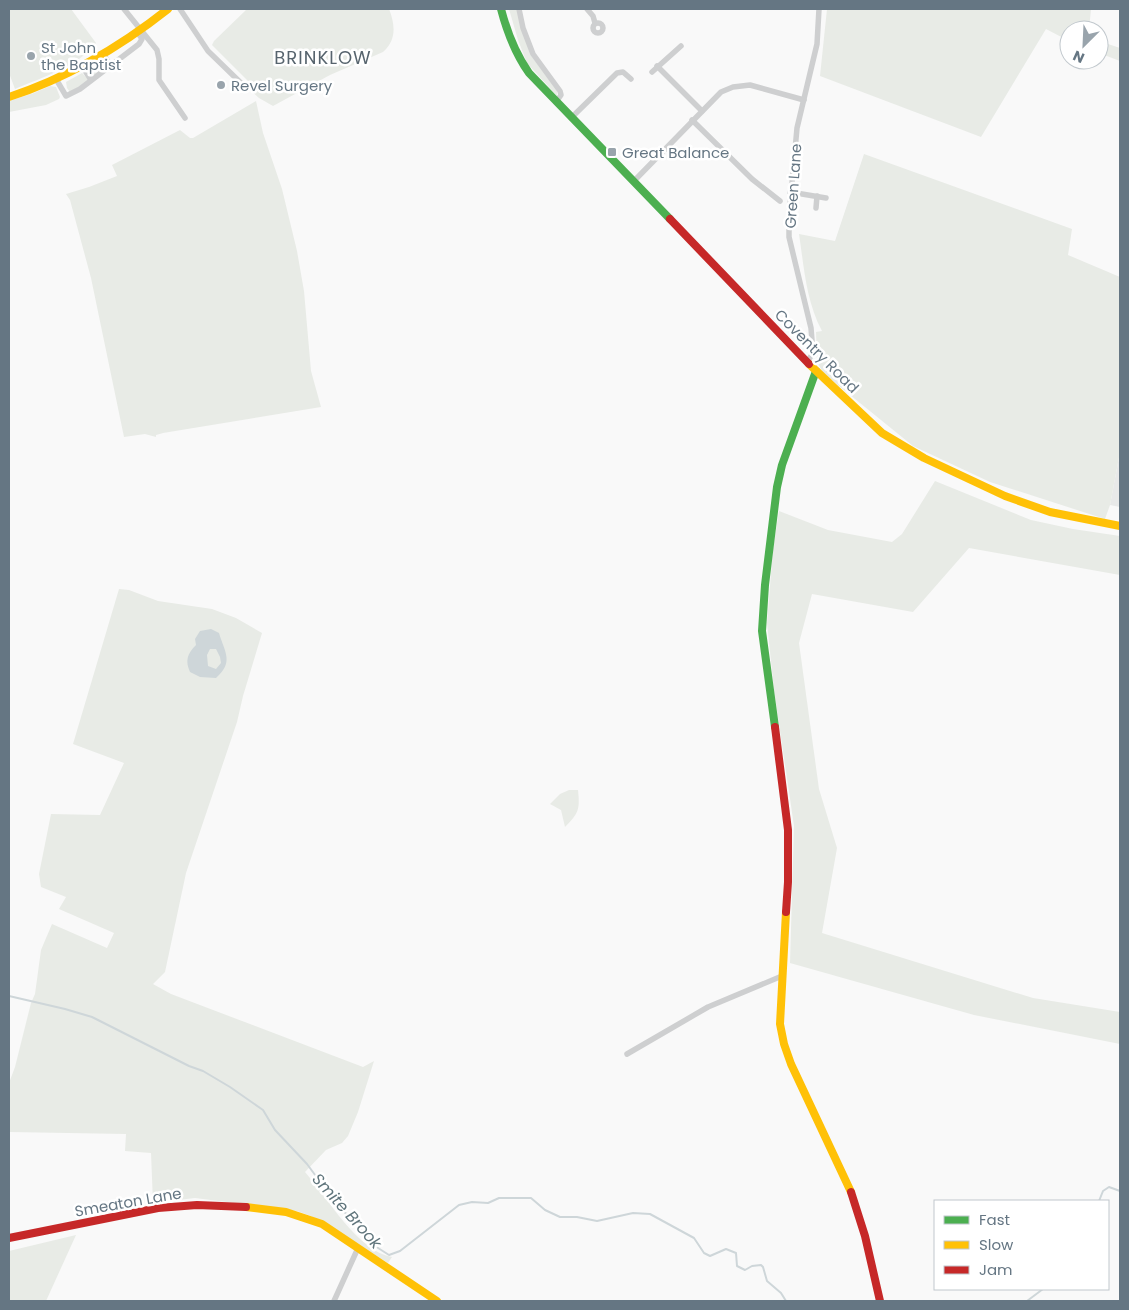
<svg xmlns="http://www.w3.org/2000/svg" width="1129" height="1310" font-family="Poppins,sans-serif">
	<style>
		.built { fill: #e8e9e9 }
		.green { fill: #e8ebe6 }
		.water { fill: #ced6d9; fill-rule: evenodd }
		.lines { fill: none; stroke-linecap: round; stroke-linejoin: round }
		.stream { stroke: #ced6d9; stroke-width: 2 }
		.street { stroke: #cecfd0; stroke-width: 5.5 }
		.fast { stroke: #4caf50; stroke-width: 8 }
		.slow { stroke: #ffc107; stroke-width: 8 }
		.jam { stroke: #c62828; stroke-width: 8 }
		.poi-dot { fill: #99a4ac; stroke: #fff; stroke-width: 2 }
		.labels { text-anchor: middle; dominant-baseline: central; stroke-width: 5; stroke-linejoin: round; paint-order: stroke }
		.poi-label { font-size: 15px; fill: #657683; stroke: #fff; text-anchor: start }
		.street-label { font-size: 15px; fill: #657683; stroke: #fff }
		.water-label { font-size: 16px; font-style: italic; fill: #60757c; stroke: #fff }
		.quarter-label { font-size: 18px; letter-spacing: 1px; fill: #57646e; stroke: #fff }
	</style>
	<rect width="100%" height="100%" fill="#f9f9f9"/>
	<!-- built -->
	<path class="built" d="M1120 452V507L1110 505Z"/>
	<!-- green -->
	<g class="green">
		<path d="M9 9H71L96 43C77 67 43 77 15 89L9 73Z"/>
		<path d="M247 9H389C395 24 397 40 383 52L330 75 273 106 259 98 247 87 251 84 212 45 214 41Z"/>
		<path d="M509 9H517L532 57 557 90V96L527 63 518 40Z"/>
		<path d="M827 9H1091L1089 30H1069V41L1046 29 981 137 820 76Z"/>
		<path d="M1099 41 1120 48V61L1099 53Z"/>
		<path d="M104 61 108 65 93 77 91 72 92 68Z"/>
		<path d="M82 73 88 79 87 82 70 92 67 88 66 82Z"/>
		<path d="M50 86 56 87 60 97 59 99 46 105 9 112V101L34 93Z"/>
		<path d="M256 101 263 133 282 189 297 251 304 291 311 371 321 407 163 433 156 435V437L145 434 124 437 91 278 70 200 66 194 89 187 117 176 112 165 180 130 190 138H193Z"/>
		<path d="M864 154 1072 229 1068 255 1120 277V452L1110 505 1105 519 990 482 913 446 823 373 817 361 816 332 822 331C806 301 804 267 799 234L835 241Z"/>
		<path d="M935 481 1031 520 1073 529 1120 536V575L969 548 913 612 812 594 799 643 819 789 837 848 822 933 1033 998 1120 1012V1044L974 1015 790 963 794 826 774 690 767 623 773 549 779 511 828 530 892 542 902 534Z"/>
		<path d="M119 589 129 590 158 601 212 609 236 618 262 633 243 696 237 722 186 873 165 972 153 984 171 994 363 1067 374 1061 358 1112 348 1136 342 1143 326 1150 305 1172C328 1198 357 1251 392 1257L388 1263 311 1216 297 1211 195 1198 153 1203 151 1153 125 1151 126 1134 9 1132V1083L15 1067 31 1003 35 994 41 950 52 924 107 948 114 933 59 909 66 897 41 887 39 874 51 814 100 815 124 763 73 744Z"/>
		<path d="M569 790H578C580 809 579 813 565 827L561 810 550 804 560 794Z"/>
		<path d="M76 1235 46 1301H9V1251Z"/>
	</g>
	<!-- water -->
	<path class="water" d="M211 629 219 633C225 653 234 662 216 678L200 677 190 672C185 661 187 654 196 645L195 639 200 631ZM210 649H216L220 657 221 663 216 669 208 666 207 655Z"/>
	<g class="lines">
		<!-- stream -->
		<g class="stream">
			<path d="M9 996 65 1009 92 1017 189 1066 203 1071 230 1087 263 1110 275 1130 307 1164 332 1198 375 1246 389 1255 400 1251 459 1205 472 1202 488 1203 499 1198H531L545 1210 560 1217H577L597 1221 633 1213 650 1214 694 1238 704 1253 710 1256 726 1249 736 1253 737 1266 745 1270 752 1266 761 1265 763 1267 767 1281 781 1293 786 1301"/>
			<path d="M1099 1201 1103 1191 1109 1187 1120 1191"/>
			<path d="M1027 1301 1043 1289"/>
		</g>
		<!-- street -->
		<g class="street">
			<path d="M124 9 157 50 159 59V80L185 118"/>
			<path d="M180 9 208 51 242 84"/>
			<path d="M519 9 523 28 533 54 560 91 561 95 556 102"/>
			<path d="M587 9 593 16 595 23"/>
			<circle cx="598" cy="28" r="5"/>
			<path d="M103 54 111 66"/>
			<path d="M82 66 91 80"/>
			<path d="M657 66 702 111"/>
			<path d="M652 72 681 46"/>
			<path d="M56 79 66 96 80 89 139 44 142 39 138 33"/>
			<path d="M571 118 617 73 623 72 631 79"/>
			<path d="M692 120 752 179 780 201"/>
			<path d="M634 181 721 92 733 87 750 85 804 100"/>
			<path d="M790 192 826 198"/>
			<path d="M816 208 817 196"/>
			<path d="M807 362 813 353 811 328 789 237V216L797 128 817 44 819 9"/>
			<path d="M627 1054 708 1007 782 976"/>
			<path d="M334 1301 358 1248"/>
		</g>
		<!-- fast -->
		<g class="fast">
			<path d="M501 9C507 32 515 53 529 73L670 219"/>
			<path d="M775 727 762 631 765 585 777 487 782 465 816 371"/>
		</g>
		<!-- slow -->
		<g class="slow">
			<path d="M9 97C67 78 120 47 168 9"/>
			<path d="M809 364 882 433 924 458 1005 496 1050 512 1120 526"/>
			<path d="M786 912 780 1024 784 1044 791 1064 851 1192"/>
			<path d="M246 1207 286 1212 322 1224 437 1301"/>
		</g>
		<!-- jam -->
		<g class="jam">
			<path d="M670 219 809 364"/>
			<path d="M775 727 788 830V882L786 912"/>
			<path d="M851 1192 865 1236 880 1301"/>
			<path d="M9 1238 158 1208 197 1205 246 1207"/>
		</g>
	</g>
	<!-- markers -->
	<g class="poi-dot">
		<circle cx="31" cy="56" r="5"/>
		<circle cx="221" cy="85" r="5"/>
		<rect x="607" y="147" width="10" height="10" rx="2.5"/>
	</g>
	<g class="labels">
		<!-- poi labels -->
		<g class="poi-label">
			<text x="41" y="47">St John<tspan x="41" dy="17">the Baptist</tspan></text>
			<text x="231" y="85">Revel Surgery</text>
			<text x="622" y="152">Great Balance</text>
		</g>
		<!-- street labels -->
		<g class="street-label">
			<text transform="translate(793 186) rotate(-86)">Green Lane</text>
			<text transform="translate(817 351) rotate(45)">Coventry Road</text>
			<text transform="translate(128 1202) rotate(-10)">Smeaton Lane</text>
		</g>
		<!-- water labels -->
		<g class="water-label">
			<text transform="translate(347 1211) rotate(48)">Smite Brook</text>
		</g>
		<!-- quarter labels -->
		<g class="quarter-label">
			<text x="323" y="57">BRINKLOW</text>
		</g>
	</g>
	<!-- border -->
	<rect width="1129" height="1310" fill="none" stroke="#657683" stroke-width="20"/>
	<!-- legend -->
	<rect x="934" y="1200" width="175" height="90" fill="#ffffff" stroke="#c1c8cd"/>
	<rect x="944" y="1216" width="25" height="8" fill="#4caf50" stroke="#c1c8cd"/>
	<text x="979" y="1225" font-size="15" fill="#657683">Fast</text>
	<rect x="944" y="1241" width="25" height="8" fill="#ffc107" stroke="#c1c8cd"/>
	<text x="979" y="1250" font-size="15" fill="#657683">Slow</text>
	<rect x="944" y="1266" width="25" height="8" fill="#c62828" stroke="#c1c8cd"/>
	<text x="979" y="1275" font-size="15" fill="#657683">Jam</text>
	<!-- north arrow -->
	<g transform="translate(1084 45) rotate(204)"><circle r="24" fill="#ffffff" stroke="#c1c8cd"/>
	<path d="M0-4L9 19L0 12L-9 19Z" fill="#99a4ac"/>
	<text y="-8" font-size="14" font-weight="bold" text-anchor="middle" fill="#657683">N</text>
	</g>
</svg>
